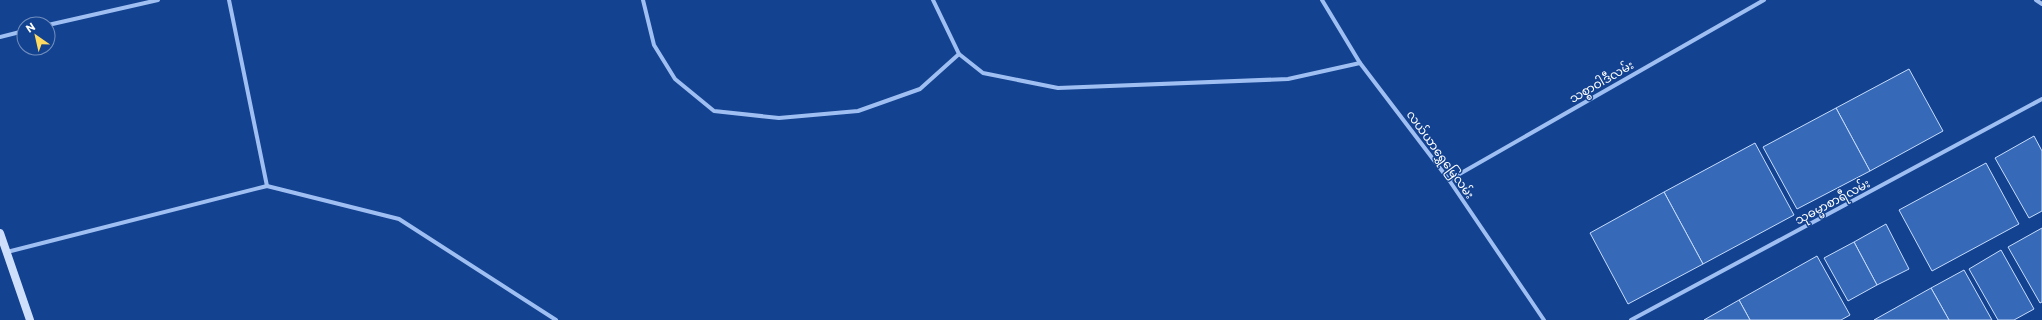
<svg xmlns="http://www.w3.org/2000/svg" width="2042" height="320" font-family="Commissioner,'Noto Sans Myanmar',sans-serif">
	<style>
		.building { fill: #3669b8; stroke: #c6dcfd }
		.lines { fill: none; stroke-linecap: round; stroke-linejoin: round }
		.street { stroke: #9fbff2; stroke-width: 4 }
		.secondary { stroke: #cedffc; stroke-width: 8 }
		.labels { text-anchor: middle; dominant-baseline: central; stroke-width: 3; stroke-linejoin: round; paint-order: stroke }
		.street-label { font-size: 12px; fill: #fff; stroke: #134291 }
	</style>
	<rect width="100%" height="100%" fill="#134291"/>
	<!-- building -->
	<g class="building">
		<path d="M1909 69 1943 131 1870 171 1836 108Z"/>
		<path d="M1836 108 1870 171 1797 209 1763 147Z"/>
		<path d="M2034 136 2042 151V211L2029 218 1995 158Z"/>
		<path d="M1755 143 1794 215 1703 264 1664 192Z"/>
		<path d="M1986 163 2019 224 1932 271 1899 210Z"/>
		<path d="M1664 192 1703 264 1628 304 1590 233Z"/>
		<path d="M1886 224 1909 269 1877 285 1854 242Z"/>
		<path d="M2042 228V302L2040 303 2008 247Z"/>
		<path d="M1854 242 1877 285 1848 301 1824 258Z"/>
		<path d="M2001 250 2034 309 2014 320H1998L1969 269Z"/>
		<path d="M1817 256 1850 315 1841 320H1750L1739 300Z"/>
		<path d="M1964 270 1992 320H1949L1931 288Z"/>
		<path d="M1931 288 1949 320H1874Z"/>
		<path d="M1739 300 1750 320H1704Z"/>
	</g>
	<g class="lines">
		<!-- street -->
		<g class="street">
			<path d="M229 0 267 186"/>
			<path d="M643 0 654 45 675 79 714 111 779 118 858 111 920 89 959 54"/>
			<path d="M933 0 959 54 983 73 1058 88 1288 79 1360 63"/>
			<path d="M1322 0 1360 63 1449 180 1544 320"/>
			<path d="M2036 0 2042 4"/>
			<path d="M48 25 158 0"/>
			<path d="M0 37 24 31"/>
			<path d="M1449 180 1764 0"/>
			<path d="M7 252 267 186 399 219 556 320"/>
			<path d="M1631 320 2042 99"/>
		</g>
		<!-- secondary -->
		<path class="secondary" d="M0 233 30 320"/>
	</g>
	<g class="labels">
		<!-- street labels -->
		<g class="street-label">
			<text transform="translate(1601 81) rotate(-30)">သစ္စာဝါဒီလမ်း</text>
			<text transform="translate(1441 154) rotate(54)">လယ်ယာရွှေမြေလမ်း</text>
			<text transform="translate(1832 201) rotate(-28)">သုဓမ္မာစာရီလမ်း</text>
		</g>
	</g>
	<!-- north arrow -->
	<g transform="translate(36 36) rotate(326)"><circle r="19" fill="#134291" stroke="#718ebd"/>
	<path d="M0-3L7 15L0 10L-7 15Z" fill="#ffda60"/>
	<text y="-6" font-size="11" font-weight="bold" text-anchor="middle" fill="#ffffff">N</text>
	</g>
</svg>
